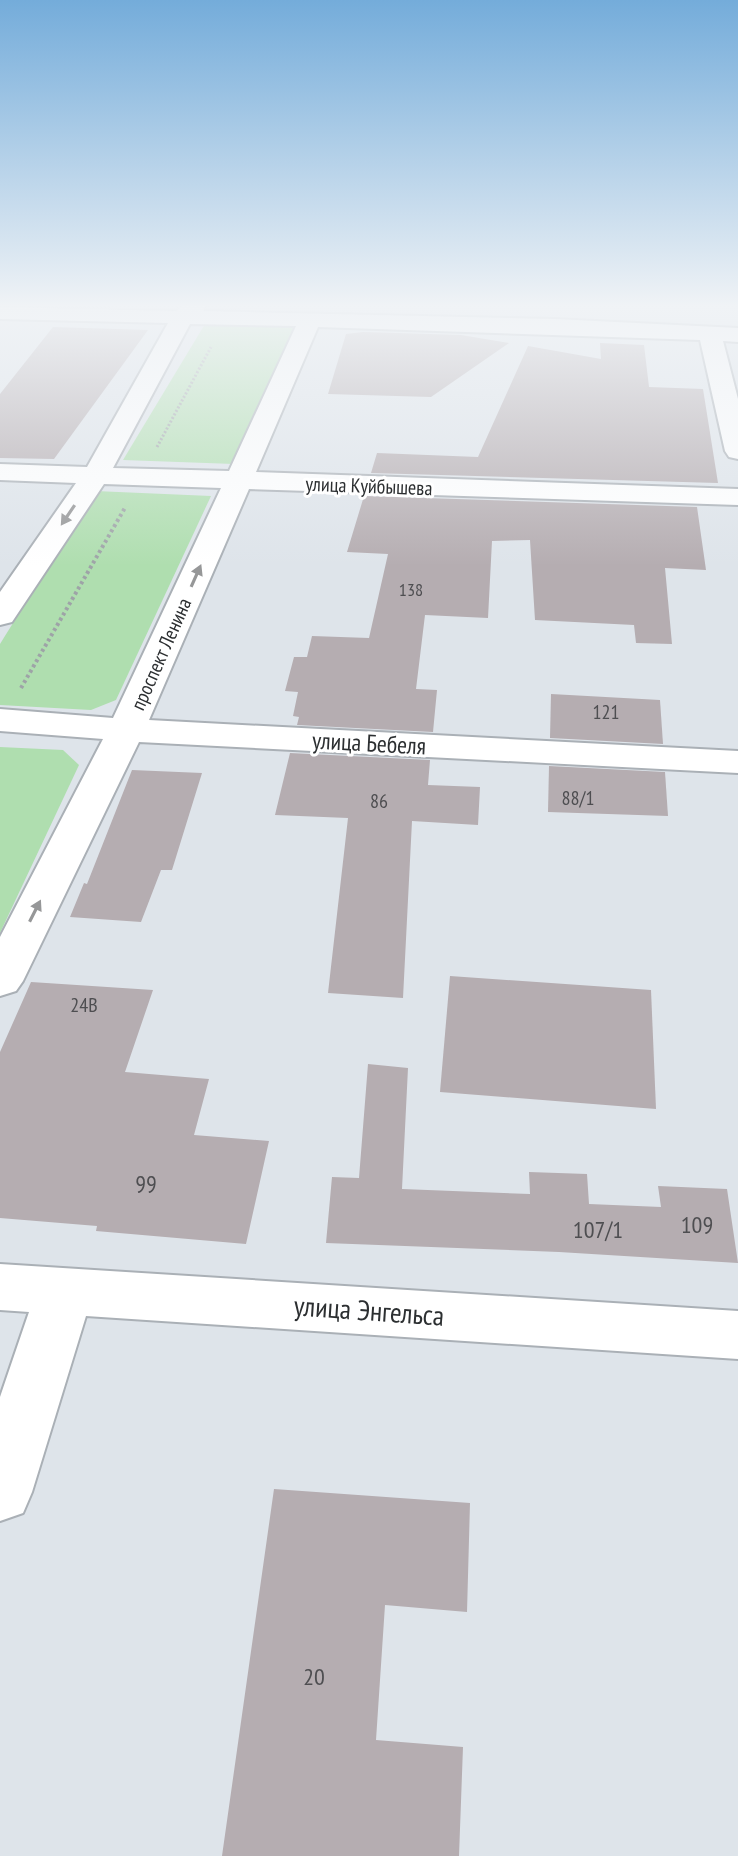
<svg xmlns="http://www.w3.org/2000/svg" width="738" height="1856" font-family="'PT Sans Narrow',sans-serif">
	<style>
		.green { fill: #afdeaf }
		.building { fill: #b5adb1 }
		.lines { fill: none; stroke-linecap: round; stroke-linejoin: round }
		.minor-casing { stroke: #aab0b6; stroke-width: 4 }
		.path-far1 { stroke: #9ea3a7; stroke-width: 3; stroke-dasharray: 2 2; stroke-linecap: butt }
		.path { stroke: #9ea3a7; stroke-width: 4; stroke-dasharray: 3 3; stroke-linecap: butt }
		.minor { fill: #fff; fill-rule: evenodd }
		.oneway { fill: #969798 }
		.labels { text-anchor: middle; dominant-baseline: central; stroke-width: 6; stroke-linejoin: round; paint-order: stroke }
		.far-number-label { font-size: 18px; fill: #4e4e51 }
		.far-street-label { font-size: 20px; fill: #2c2f31; stroke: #fff }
		.number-label { font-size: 20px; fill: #4e4e51 }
		.street-label { font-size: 24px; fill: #2c2f31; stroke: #fff }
		.near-number-label { font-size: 24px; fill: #4e4e51 }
		.near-street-label { font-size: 28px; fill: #2c2f31; stroke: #fff }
	</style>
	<rect width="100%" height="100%" fill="#dee4ea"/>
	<!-- green -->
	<g class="green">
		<path d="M205 324 296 327 234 464 123 460Z"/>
		<path d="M95 491 211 496 116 700 91 710 0 705V644Z"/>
		<path d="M0 747 63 750 79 765 0 933Z"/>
	</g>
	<!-- building -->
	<g class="building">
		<path d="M53 327 148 330 54 459 0 458V394Z"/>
		<path d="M363 332 461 335 509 343 431 397 328 394 346 334Z"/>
		<path d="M600 343 644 345 649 387 703 389 718 483 371 473 377 453 478 457 528 346 601 359Z"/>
		<path d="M364 496 697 507 706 570 665 568 672 644 636 643 634 625 535 620 530 540 492 541 488 618 425 615 416 689 437 690 433 732 297 725 299 717 293 716 298 692 285 691 294 657H307L312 636 369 638 388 554 347 552Z"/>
		<path d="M551 694 660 700 663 744 550 738Z"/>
		<path d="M290 753 430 760 428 785 480 787 478 825 412 821 403 998 328 993 348 818 275 815Z"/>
		<path d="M549 766 665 772 668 816 548 812Z"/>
		<path d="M132 770 202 773 172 870H161L141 922 70 917 84 883 87 884Z"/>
		<path d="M450 976 651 990 656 1109 440 1092Z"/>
		<path d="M31 982 153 990 125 1072 209 1079 194 1135 269 1141 246 1244 96 1231 97 1226 0 1218V1052Z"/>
		<path d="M368 1064 408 1068 402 1189 530 1194 529 1172 587 1174 589 1204 661 1207 658 1186 727 1189 738 1263 559 1252 326 1243 332 1177 359 1178Z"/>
		<path d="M274 1489 470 1503 467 1612 385 1605 376 1740 463 1747 459 1856H222Z"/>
	</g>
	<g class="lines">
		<defs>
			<g id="minor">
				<path d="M182 306H206L203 311 555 319 738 328V342L723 341 738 399V459L729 457 725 451 700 340 318 327 256 472 738 489V505L249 489 149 720 738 751V773L139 742 23 981 16 991 0 996V937L103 739 0 731V709L113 718 221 488 104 484 12 622 0 625V592L76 483 0 480V464L87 467 168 323 0 319V307L176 311ZM190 324 296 326 229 471 113 468Z"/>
				<path d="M0 1264 738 1311V1359L86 1316 32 1492 23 1513 0 1521V1397L29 1312 0 1310Z"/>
			</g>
		</defs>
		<!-- minor casing -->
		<use href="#minor" class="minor-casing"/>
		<!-- path-far1 -->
		<path class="path-far1" d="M157 447 211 347"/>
		<!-- path -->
		<path class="path" d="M21 688 126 506"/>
		<!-- minor -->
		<use href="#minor" class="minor"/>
	</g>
	<!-- one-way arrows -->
	<defs><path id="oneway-solid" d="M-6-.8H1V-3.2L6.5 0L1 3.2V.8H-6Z" transform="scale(2)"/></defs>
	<g class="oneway">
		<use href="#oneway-solid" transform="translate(68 515) rotate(124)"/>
		<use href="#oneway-solid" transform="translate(196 576) rotate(-66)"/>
		<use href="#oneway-solid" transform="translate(35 911) rotate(-63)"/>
	</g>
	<!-- sky -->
	<linearGradient id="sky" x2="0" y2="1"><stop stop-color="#74acda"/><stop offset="0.54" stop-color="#f0f3f6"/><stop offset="1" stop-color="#f0f3f6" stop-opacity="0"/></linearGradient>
	<rect width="738" height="566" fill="url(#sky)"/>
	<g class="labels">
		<!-- far-number labels -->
		<g class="far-number-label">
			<text x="411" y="589">138</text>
		</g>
		<!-- far-street labels -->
		<g class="far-street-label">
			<text transform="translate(369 486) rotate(2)">улица Куйбышева</text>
			<text transform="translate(161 654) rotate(-66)">проспект Ленина</text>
		</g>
		<!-- number labels -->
		<g class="number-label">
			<text x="606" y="712">121</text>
			<text x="578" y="798">88/1</text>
			<text x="379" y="801">86</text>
			<text x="84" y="1005">24В</text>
		</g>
		<!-- street labels -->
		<g class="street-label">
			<text transform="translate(369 743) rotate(3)">улица Бебеля</text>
		</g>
		<!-- near-number labels -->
		<g class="near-number-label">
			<text x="146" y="1183">99</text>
			<text x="697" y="1224">109</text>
			<text x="598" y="1229">107/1</text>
			<text x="314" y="1676">20</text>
		</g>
		<!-- near-street labels -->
		<g class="near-street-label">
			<text transform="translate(369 1310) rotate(4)">улица Энгельса</text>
		</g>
	</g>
</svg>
